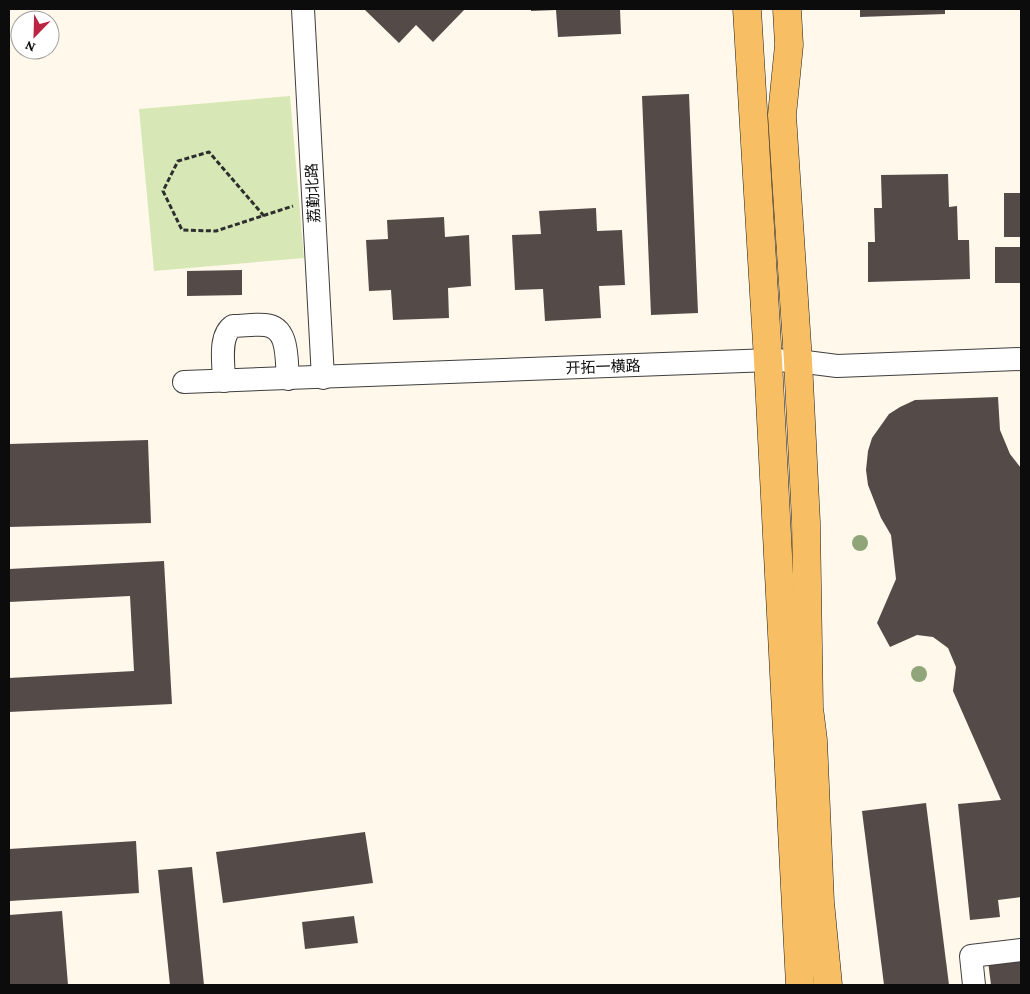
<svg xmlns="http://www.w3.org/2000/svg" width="1030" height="994" font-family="'Crimson Pro','Noto Sans SC',serif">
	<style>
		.green { fill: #d7e8b6 }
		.building { fill: #544b48 }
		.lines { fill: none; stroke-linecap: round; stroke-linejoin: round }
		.minor-casing { stroke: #3f3f3f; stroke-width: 24 }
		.major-casing { stroke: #1d1d1d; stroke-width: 29 }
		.path { stroke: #2e2e2e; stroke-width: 3; stroke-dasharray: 5 2.5; stroke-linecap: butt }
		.minor { stroke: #fff; stroke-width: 22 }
		.major { stroke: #f7be63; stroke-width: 28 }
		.tree { fill: #90a67a }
		.labels { text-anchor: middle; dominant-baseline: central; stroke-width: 5; stroke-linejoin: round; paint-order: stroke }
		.street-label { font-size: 15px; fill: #0c0c0c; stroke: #fff }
	</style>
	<rect width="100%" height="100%" fill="#fff8eb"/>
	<!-- green -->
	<path class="green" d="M290 96 304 258 154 271 139 109Z"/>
	<!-- building -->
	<g class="building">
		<path d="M364 9H465L433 42 416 25 399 43Z"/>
		<path d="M531 9H620L621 34 558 37 556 10 531 11Z"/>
		<path d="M860 9H945V14L860 17Z"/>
		<path d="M689 94 698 313 651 315 642 96Z"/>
		<path d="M948 174 949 207 957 206 958 240H969L970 279 868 282V242H875L874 208H882L881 175Z"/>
		<rect x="1004" y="193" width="17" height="44"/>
		<path d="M596 208 597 231 622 230 625 285 599 286 601 318 545 321 543 289 515 290 512 235 541 234 539 211Z"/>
		<path d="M444 217 445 237 469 235 471 286 448 288 449 318 393 320 391 290 369 291 366 240 388 239 387 220Z"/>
		<rect x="995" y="247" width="26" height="36"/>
		<path d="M242 270V295L187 296V271Z"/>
		<path d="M998 397 1000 430 1010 454 1021 468V897L998 900 1000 917 970 920 958 804 1001 800 953 691 956 667 948 648 933 637 917 635 890 647 877 623 896 579 891 535 881 518 868 485 866 470 868 451 872 438 889 414 900 407 915 400Z"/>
		<path d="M148 440 151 523 9 527V444Z"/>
		<path d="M164 561 172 704 9 712V678L134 671 130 596 9 602V569Z"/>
		<path d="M926 803 949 985H884L862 811Z"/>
		<path d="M365 832 373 883 223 903 216 852Z"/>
		<path d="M136 841 139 893 10 901 9 849Z"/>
		<path d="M192 867 204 985H170L158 870Z"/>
		<path d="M62 911 68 985H10L9 915Z"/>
		<path d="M354 916 358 943 305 949 302 922Z"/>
		<path d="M1021 957V985H991L988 961Z"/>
	</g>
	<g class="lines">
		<defs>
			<g id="minor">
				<path d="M303 9 323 378"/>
				<path d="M224 381C224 365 218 336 233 326 243 326 254 324 265 325 290 327 286 361 288 379"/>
				<path d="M184 382 768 360 798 361 837 366 1021 359"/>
				<path d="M974 985 971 956 1021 950"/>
			</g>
			<g id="major">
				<path d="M747 9 768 360 800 985"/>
				<path d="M787 9 789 45 782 115 798 361 806 522 809 708 813 740 820 902 828 985"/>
			</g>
		</defs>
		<!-- minor casing -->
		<use href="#minor" class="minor-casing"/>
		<!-- major casing -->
		<use href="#major" class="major-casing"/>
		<!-- path -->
		<path class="path" d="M264 216 209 152 178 161 163 191 182 230 216 231 293 206"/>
		<!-- minor -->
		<use href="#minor" class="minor"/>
		<!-- major -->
		<use href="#major" class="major"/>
	</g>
	<!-- trees -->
	<g class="tree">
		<circle cx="860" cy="543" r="8"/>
		<circle cx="919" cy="674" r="8"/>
	</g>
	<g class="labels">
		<!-- street labels -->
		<g class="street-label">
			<text transform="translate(313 193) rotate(-93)">荔勤北路</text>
			<text transform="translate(603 367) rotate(-2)">开拓一横路</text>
		</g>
	</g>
	<!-- border -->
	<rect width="1030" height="994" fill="none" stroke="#0c0c0c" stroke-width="20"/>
	<!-- north arrow -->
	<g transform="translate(35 35) rotate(203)"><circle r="24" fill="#ffffff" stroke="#9e9e9e"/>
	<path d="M0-4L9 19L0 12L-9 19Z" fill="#ba2642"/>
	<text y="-8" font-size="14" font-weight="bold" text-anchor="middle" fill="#0c0c0c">N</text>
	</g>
</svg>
